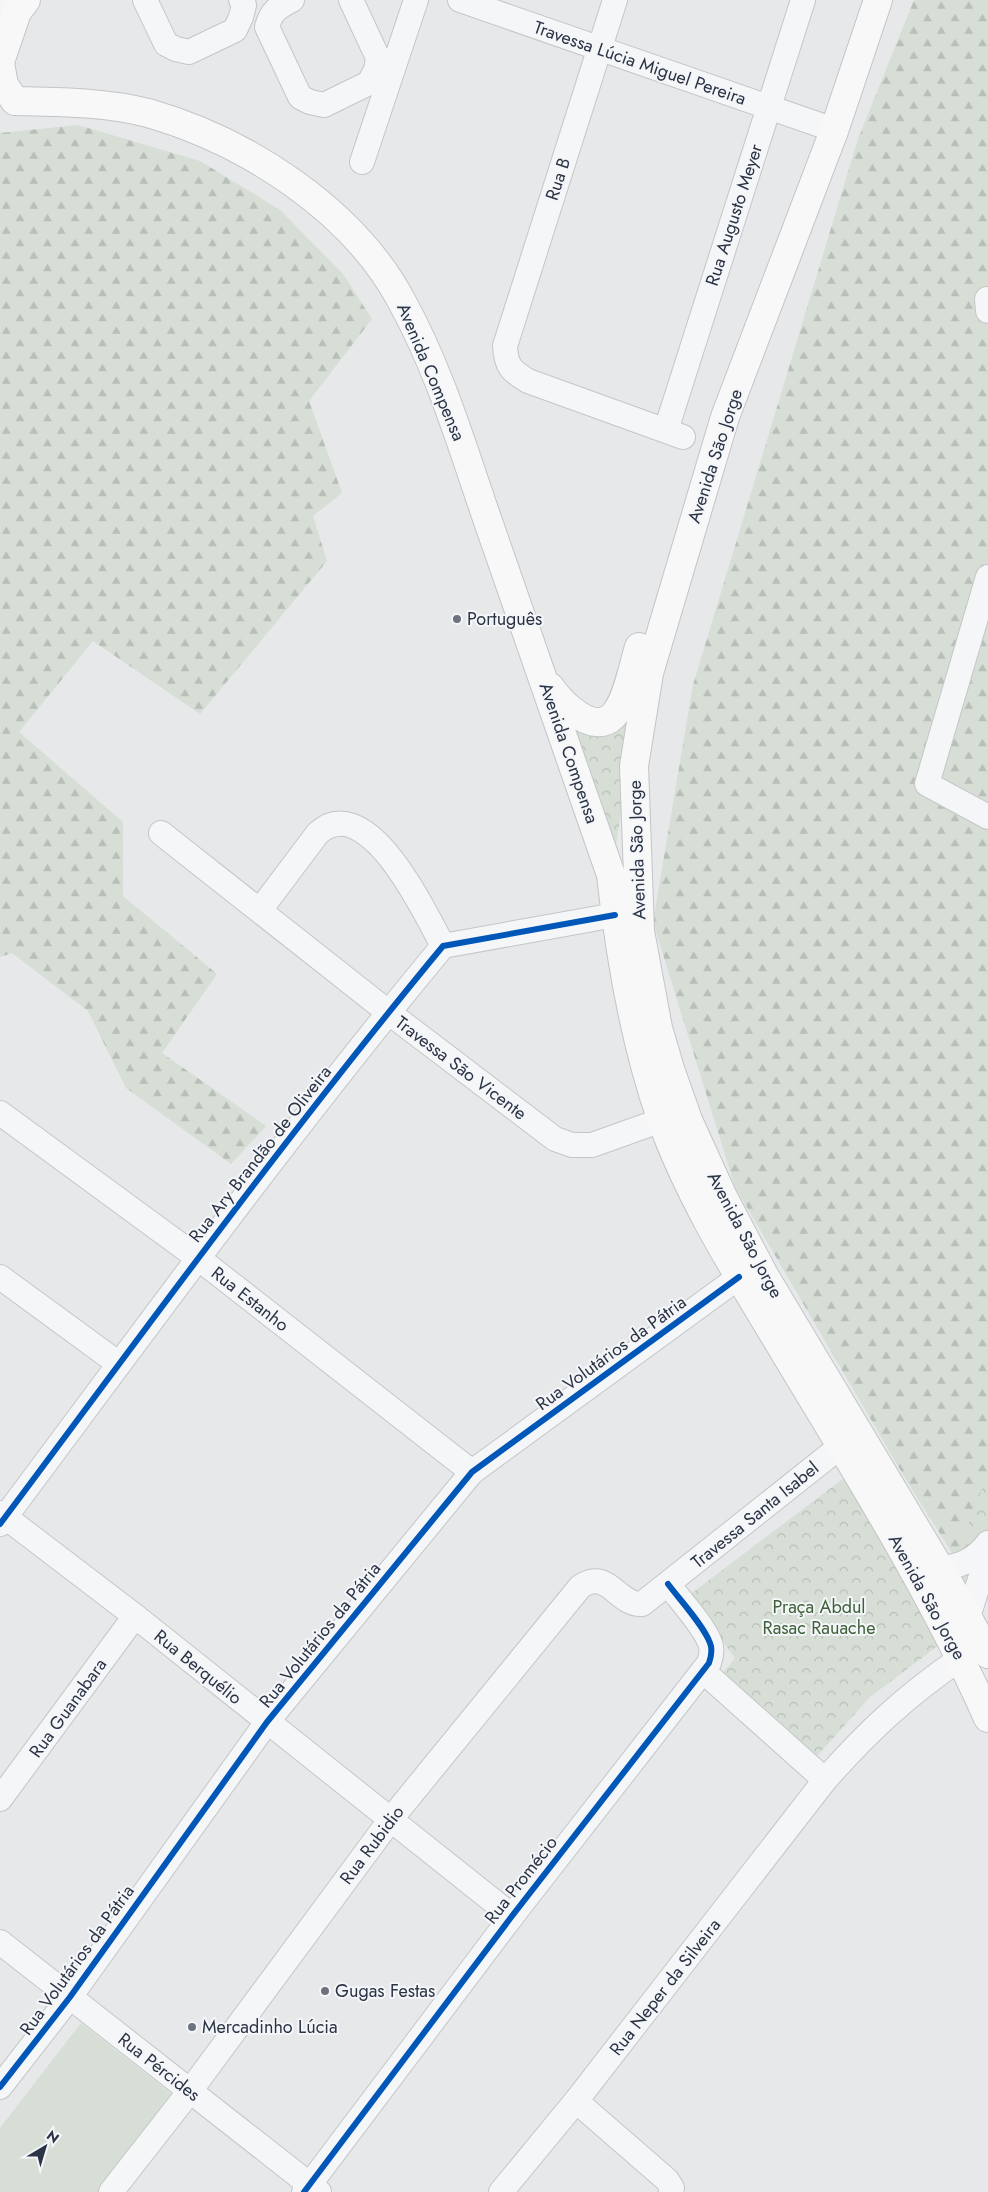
<svg xmlns="http://www.w3.org/2000/svg" width="988" height="2192" font-family="Jost,sans-serif">
	<style>
		.forest { fill: url(#forest-firs) }
		.park { fill: url(#park-crowns) }
		.garden { fill: #d6ded6 }
		.lines { fill: none; stroke-linecap: round; stroke-linejoin: round }
		.minor-casing { stroke: #c4c6c8; stroke-width: 26 }
		.major-casing { stroke: #c2c5c8; stroke-width: 30 }
		.minor { stroke: #f5f6f7; stroke-width: 24 }
		.major { stroke: #f8f8f8; stroke-width: 28 }
		.cycleway-casing { stroke: #f4f6f9; stroke-width: 9 }
		.cycleway { stroke: #0057b8; stroke-width: 6 }
		.poi-dot { fill: #6c737f; stroke: #f4f6f9; stroke-width: 2 }
		.labels { text-anchor: middle; dominant-baseline: central; stroke-width: 4; stroke-linejoin: round; paint-order: stroke }
		.street-label { font-size: 18px; fill: #2b3445; stroke: #f4f6f9 }
		.poi-label { font-size: 18px; fill: #2b3445; stroke: #f4f6f9; text-anchor: start }
		.park-label { font-size: 18px; fill: #3f6138; stroke: #f4f6f9 }
	</style>
	<defs>
		<pattern id="forest-firs" width="22" height="20" patternUnits="userSpaceOnUse" patternTransform="scale(1.25)"><rect width="22" height="20" fill="#d6ded6"/><path d="M5 1l3.5 6h-7zM16 11l3.5 6h-7z" fill="#b8bfb9"/></pattern>
		<pattern id="park-crowns" width="20" height="18" patternUnits="userSpaceOnUse" patternTransform="scale(1.25)"><rect width="20" height="18" fill="#d6ded6"/><path d="M2 6a3 3 0 1 1 6 0M12 15a3 3 0 1 1 6 0" fill="none" stroke="#b8bfb9"/></pattern>
	</defs>
	<rect width="100%" height="100%" fill="#e6e8ea"/>
	<!-- forest -->
	<g class="forest">
		<path d="M914 0H988V1557L976 1591 908 1483 735 1187 653 922 693 685 858 139Z"/>
		<path d="M78 125 200 161 280 210 343 274 372 319 309 401 342 493 313 516 327 561 200 714 93 641 19 732 123 822V896L217 974 162 1053 266 1126 231 1164 126 1088 88 1011 12 953 0 957V133Z"/>
	</g>
	<!-- park -->
	<g class="park">
		<path d="M644 657 614 859 567 716 591 729Z"/>
		<path d="M988 1474V1601L951 1568Z"/>
		<path d="M848 1475 939 1645 870 1697 811 1763 714 1684 735 1658 688 1596Z"/>
	</g>
	<!-- garden -->
	<path class="garden" d="M81 2023 178 2099 106 2192H0V2128Z"/>
	<g class="lines">
		<defs>
			<g id="minor">
				<path d="M1 0 17 12 6 27"/>
				<path d="M145 0 166 44 176 49 189 52 235 30 241 17 244 5 241 0"/>
				<path d="M292 0C278 7 271 11 267 27L300 97 310 102 324 105 369 83 376 70 378 58 351 0"/>
				<path d="M460 0 820 125"/>
				<path d="M615 0 505 346C506 366 511 371 528 381L683 437"/>
				<path d="M362 162 416 0"/>
				<path d="M987 299 988 311"/>
				<path d="M666 430 803 0"/>
				<path d="M988 577 927 784 988 817"/>
				<path d="M161 833 388 1012 555 1139 572 1145H592L662 1120"/>
				<path d="M260 910 318 833C368 789 425 913 443 946"/>
				<path d="M0 1113 198 1258 472 1472"/>
				<path d="M0 1277 119 1364"/>
				<path d="M0 1513 135 1616 512 1916"/>
				<path d="M0 1524C145 1330 288 1133 443 946L615 915"/>
				<path d="M939 1568C960 1567 975 1560 988 1543"/>
				<path d="M968 1617 988 1554"/>
				<path d="M703 1671 825 1780"/>
				<path d="M0 1799 135 1616"/>
				<path d="M0 1942 319 2192"/>
				<path d="M0 2087 70 1997 267 1722 472 1472 739 1277"/>
				<path d="M576 2101 667 2180 672 2188 671 2192"/>
				<path d="M111 2192 190 2091 391 1819 580 1587C608 1567 618 1606 642 1604L841 1446"/>
				<path d="M304 2192 512 1916 709 1663C711 1657 713 1650 710 1643 704 1626 680 1600 668 1584"/>
				<path d="M501 2192 576 2101 825 1780C868 1731 907 1695 961 1658"/>
			</g>
			<g id="major">
				<path d="M878 0 834 131 725 417 649 673 634 766 640 931 658 1028 670 1069 688 1120 723 1197 764 1275 948 1582 988 1654"/>
				<path d="M0 62 17 12 26 0"/>
				<path d="M0 63 4 85 15 101C59 102 105 102 148 113 246 141 352 209 401 300 441 372 464 453 491 530 532 645 572 760 611 875 620 958 634 1040 661 1118 691 1203 742 1281 788 1358 859 1476 932 1592 988 1718"/>
				<path d="M550 687C561 703 593 736 613 716 627 702 633 666 639 647"/>
			</g>
		</defs>
		<!-- minor casing -->
		<use href="#minor" class="minor-casing"/>
		<!-- major casing -->
		<use href="#major" class="major-casing"/>
		<!-- minor -->
		<use href="#minor" class="minor"/>
		<!-- major -->
		<use href="#major" class="major"/>
		<defs>
			<g id="cycleway">
				<path d="M0 1524C145 1330 288 1133 443 946L615 915"/>
				<path d="M0 2087 70 1997 267 1722 472 1472 739 1277"/>
				<path d="M304 2192 512 1916 709 1663C711 1657 713 1650 710 1643 704 1626 680 1600 668 1584"/>
			</g>
		</defs>
		<!-- cycleway casing -->
		<use href="#cycleway" class="cycleway-casing"/>
		<!-- cycleway -->
		<use href="#cycleway" class="cycleway"/>
	</g>
	<!-- markers -->
	<g class="poi-dot">
		<circle cx="457" cy="619" r="5"/>
		<circle cx="325" cy="1991" r="5"/>
		<circle cx="192" cy="2027" r="5"/>
	</g>
	<g class="labels">
		<!-- street labels -->
		<g class="street-label">
			<text transform="translate(640 63) rotate(19)">Travessa Lúcia Miguel Pereira</text>
			<text transform="translate(558 179) rotate(-72)">Rua B</text>
			<text transform="translate(734 215) rotate(-72)">Rua Augusto Meyer</text>
			<text transform="translate(431 372) rotate(67)">Avenida Compensa</text>
			<text transform="translate(715 456) rotate(-72)">Avenida São Jorge</text>
			<text transform="translate(569 753) rotate(71)">Avenida Compensa</text>
			<text transform="translate(637 850) rotate(-92)">Avenida São Jorge</text>
			<text transform="translate(461 1068) rotate(37)">Travessa São Vicente</text>
			<text transform="translate(260 1154) rotate(-52)">Rua Ary Brandão de Oliveira</text>
			<text transform="translate(745 1235) rotate(62)">Avenida São Jorge</text>
			<text transform="translate(250 1299) rotate(38)">Rua Estanho</text>
			<text transform="translate(611 1353) rotate(-36)">Rua Volutários da Pátria</text>
			<text transform="translate(755 1515) rotate(-39)">Travessa Santa Isabel</text>
			<text transform="translate(927 1597) rotate(61)">Avenida São Jorge</text>
			<text transform="translate(320 1635) rotate(-51)">Rua Volutários da Pátria</text>
			<text transform="translate(198 1667) rotate(39)">Rua Berquélio</text>
			<text transform="translate(68 1708) rotate(-54)">Rua Guanabara</text>
			<text transform="translate(372 1845) rotate(-53)">Rua Rubidio</text>
			<text transform="translate(521 1880) rotate(-52)">Rua Promécio</text>
			<text transform="translate(77 1960) rotate(-54)">Rua Volutários da Pátria</text>
			<text transform="translate(665 1987) rotate(-52)">Rua Neper da Silveira</text>
			<text transform="translate(159 2067) rotate(38)">Rua Pércides</text>
		</g>
		<!-- poi labels -->
		<g class="poi-label">
			<text x="467" y="619">Português</text>
			<text x="335" y="1991">Gugas Festas</text>
			<text x="202" y="2027">Mercadinho Lúcia</text>
		</g>
		<!-- park labels -->
		<g class="park-label">
			<text x="819" y="1607">Praça Abdul<tspan x="819" dy="21">Rasac Rauache</tspan></text>
		</g>
	</g>
	<!-- north arrow -->
	<g transform="translate(45 2147) rotate(38)" stroke="#f4f6f9" stroke-width="4" paint-order="stroke">
	<path d="M0-4L9 19L0 12L-9 19Z" fill="#2b3445"/>
	<text y="-8" font-size="14" font-weight="bold" text-anchor="middle" fill="#2b3445">N</text>
	</g>
</svg>
